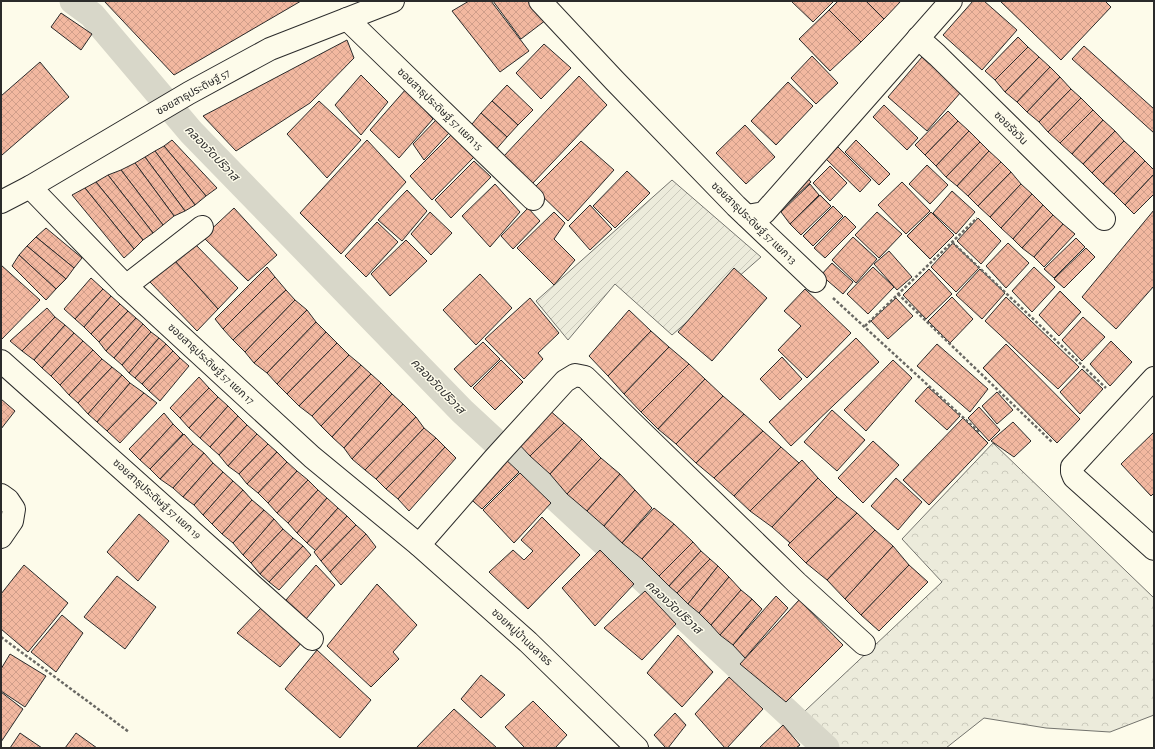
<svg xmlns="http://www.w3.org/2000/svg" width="1155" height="749" font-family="'Alegreya Sans','Noto Sans Thai',sans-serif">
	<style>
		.forest { fill: url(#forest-crowns); stroke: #74746e }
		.garden { fill: url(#garden-furrows); stroke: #74746e }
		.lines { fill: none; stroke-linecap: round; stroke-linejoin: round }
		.canal { stroke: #d8d7c9; stroke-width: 27 }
		.building { fill: url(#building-cross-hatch); stroke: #2b2b2b }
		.minor-casing { stroke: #2b2b2b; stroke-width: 24 }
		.tertiary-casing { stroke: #2b2b2b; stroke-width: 24 }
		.path { stroke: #6a6964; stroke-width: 2.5; stroke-dasharray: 3 2; stroke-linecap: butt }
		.minor { stroke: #fdfbea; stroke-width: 22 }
		.tertiary { stroke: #fdfbea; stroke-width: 22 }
		.labels { text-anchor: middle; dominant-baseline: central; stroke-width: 3; stroke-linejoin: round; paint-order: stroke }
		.street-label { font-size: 11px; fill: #2b2b2b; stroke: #fdfbea }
		.water-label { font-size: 12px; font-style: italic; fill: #2b2b2b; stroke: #fdfbea }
	</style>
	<defs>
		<pattern id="forest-crowns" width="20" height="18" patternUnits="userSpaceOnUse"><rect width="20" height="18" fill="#ecebdb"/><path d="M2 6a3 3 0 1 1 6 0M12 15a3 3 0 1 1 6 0" fill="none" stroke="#cbcabc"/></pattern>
		<pattern id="garden-furrows" width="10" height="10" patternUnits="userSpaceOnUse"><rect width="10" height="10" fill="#ecebdb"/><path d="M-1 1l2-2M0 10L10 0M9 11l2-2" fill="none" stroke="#cbcabc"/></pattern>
		<pattern id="building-cross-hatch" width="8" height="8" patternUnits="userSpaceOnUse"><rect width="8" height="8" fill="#f2b8a0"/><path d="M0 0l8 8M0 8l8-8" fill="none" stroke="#d09e8a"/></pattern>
	</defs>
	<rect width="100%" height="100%" fill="#fdfbea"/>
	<!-- forest -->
	<path class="forest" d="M993 443 1154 598V715L1110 732 1046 728 984 718 946 748H810L789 726 942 582 902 539Z"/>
	<!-- garden -->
	<path class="garden" d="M672 180 761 257 672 335 615 284 568 340 536 301Z"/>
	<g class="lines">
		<!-- canal -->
		<path class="canal" d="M73 1 92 15 191 132 462 411 826 748"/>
	</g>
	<!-- building -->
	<g class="building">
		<path d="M104 1H301L174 75Z"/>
		<path d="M469 1H491L529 51 500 72 452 11Z"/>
		<path d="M493 1H531L546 20 521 39Z"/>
		<path d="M791 1H834L813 22Z"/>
		<path d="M838 1H866L884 19 861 42 829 10Z"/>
		<path d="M866 1H901L884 19Z"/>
		<path d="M973 1H984L1017 30 982 70 943 35Z"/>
		<path d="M1000 1H1105L1111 7 1061 60Z"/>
		<path d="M829 10 861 42 830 71 799 39Z"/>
		<path d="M61 13 92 34 81 50 51 27Z"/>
		<path d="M1018 37 1028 47 995 80 985 71Z"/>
		<path d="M347 40 354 58 310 103 236 151 203 116Z"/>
		<path d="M544 44 571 68 541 99 516 73Z"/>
		<path d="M1084 46 1154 109V133L1072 59Z"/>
		<path d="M1028 47 1039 57 1005 92 995 80Z"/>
		<path d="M812 56 838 83 816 104 791 78Z"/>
		<path d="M922 57 961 92 927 131 888 97Z"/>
		<path d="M1039 57 1050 67 1017 102 1005 92Z"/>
		<path d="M40 62 69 97 2 155 1 154V96Z"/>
		<path d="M1050 67 1060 77 1027 112 1017 102Z"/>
		<path d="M361 75 388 102 361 135 335 105Z"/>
		<path d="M579 76 607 105 532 184 504 156Z"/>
		<path d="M1060 77 1071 89 1039 122 1027 112Z"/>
		<path d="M788 82 813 106 776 145 751 121Z"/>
		<path d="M507 85 533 110 518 125 492 101Z"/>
		<path d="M406 89 433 119 399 158 370 130Z"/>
		<path d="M1071 89 1081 98 1048 132 1039 122Z"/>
		<path d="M1081 98 1093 110 1060 143 1048 132Z"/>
		<path d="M319 101 361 140 327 178 287 134Z"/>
		<path d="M492 101 518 125 507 137 481 113Z"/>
		<path d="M884 105 918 138 907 150 873 117Z"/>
		<path d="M1093 110 1103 120 1072 154 1060 143Z"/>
		<path d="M948 111 958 121 925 155 915 145Z"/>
		<path d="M481 113 507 137 493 153 468 129Z"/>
		<path d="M436 120 449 133 424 160 413 144Z"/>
		<path d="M1103 120 1115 131 1083 164 1072 154Z"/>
		<path d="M958 121 969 131 936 166 925 155Z"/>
		<path d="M745 125 775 157 746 184 716 153Z"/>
		<path d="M969 131 980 142 946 177 936 166Z"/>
		<path d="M1115 131 1124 141 1092 173 1083 164Z"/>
		<path d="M451 135 474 157 432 200 410 176Z"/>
		<path d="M172 140 217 188 206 196 164 146Z"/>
		<path d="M367 140 406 182 341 254 300 213Z"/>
		<path d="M856 140 890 174 879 185 845 152Z"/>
		<path d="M581 141 614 170 568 221 534 188Z"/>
		<path d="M1124 141 1135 151 1103 184 1092 173Z"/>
		<path d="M980 142 989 151 957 186 946 177Z"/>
		<path d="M164 146 206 196 195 205 155 151Z"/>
		<path d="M838 147 871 180 860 192 826 159Z"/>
		<path d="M155 151 195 205 185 211 145 157Z"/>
		<path d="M989 151 1001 162 968 196 957 186Z"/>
		<path d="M1135 151 1145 161 1114 194 1103 184Z"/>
		<path d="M145 157 185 211 174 216 135 163Z"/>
		<path d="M474 161 491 177 451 218 435 200Z"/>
		<path d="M1145 161 1154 170V174L1125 205 1114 194Z"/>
		<path d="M1001 162 1011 172 978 206 968 196Z"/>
		<path d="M135 163 174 216 163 225 121 170Z"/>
		<path d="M927 165 948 185 930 204 909 184Z"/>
		<path d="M830 166 847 183 830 201 813 183Z"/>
		<path d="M121 170 163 225 153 233 108 175Z"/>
		<path d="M627 171 650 193 615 228 593 206Z"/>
		<path d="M802 172 811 182 781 210 774 202Z"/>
		<path d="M1011 172 1021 184 990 217 978 206Z"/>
		<path d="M1154 174V194L1134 214 1125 205Z"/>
		<path d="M108 175 153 233 143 240 96 182Z"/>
		<path d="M96 182 143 240 134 249 85 188Z"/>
		<path d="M902 182 930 211 906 234 878 205Z"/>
		<path d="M495 184 520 212 490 247 462 216Z"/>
		<path d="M810 184 819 195 790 224 781 212Z"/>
		<path d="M1021 184 1032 194 1001 228 990 217Z"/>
		<path d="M85 188 134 249 124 258 72 195Z"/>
		<path d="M407 190 427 211 402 241 378 220Z"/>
		<path d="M952 191 975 212 956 234 933 213Z"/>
		<path d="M1032 194 1043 205 1013 239 1001 228Z"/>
		<path d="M820 195 831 206 801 235 790 224Z"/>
		<path d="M590 205 612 229 590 250 569 226Z"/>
		<path d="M1043 205 1053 215 1022 248 1013 239Z"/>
		<path d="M833 206 843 216 813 246 803 236Z"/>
		<path d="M234 208 277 255 248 281 203 237Z"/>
		<path d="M528 208 540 221 513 249 501 236Z"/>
		<path d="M1154 210V286L1116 329 1082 297Z"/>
		<path d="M430 212 452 233 431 255 411 234Z"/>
		<path d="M554 212 565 223 554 239 575 260 554 285 517 248Z"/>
		<path d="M877 212 902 234 879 258 855 235Z"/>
		<path d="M931 212 954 235 930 259 907 236Z"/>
		<path d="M1053 215 1063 224 1034 257 1022 248Z"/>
		<path d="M845 216 856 227 825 258 814 248Z"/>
		<path d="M978 218 1001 241 981 264 957 241Z"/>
		<path d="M377 222 398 242 366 277 345 256Z"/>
		<path d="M1063 224 1075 234 1044 267 1034 257Z"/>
		<path d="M46 228 82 258 74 268 36 237Z"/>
		<path d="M36 237 74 268 66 279 27 246Z"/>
		<path d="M853 237 877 259 856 283 832 260Z"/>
		<path d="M1076 238 1085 247 1054 278 1044 269Z"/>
		<path d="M406 240 427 261 390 296 371 274Z"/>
		<path d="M192 241 238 288 218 309 174 260Z"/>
		<path d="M953 243 979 268 956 292 931 267Z"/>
		<path d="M1008 243 1029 263 1006 288 986 266Z"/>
		<path d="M27 246 66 279 56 289 19 255Z"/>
		<path d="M1086 248 1095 257 1064 288 1054 279Z"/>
		<path d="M889 251 912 277 897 290 874 264Z"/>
		<path d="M19 255 56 289 46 300 12 266Z"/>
		<path d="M174 260 218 309 197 331 150 282Z"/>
		<path d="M832 263 853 282 843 294 821 275Z"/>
		<path d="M1 265 40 300 1 340Z"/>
		<path d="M267 267 275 277 223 329 215 319Z"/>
		<path d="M873 267 894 287 868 314 847 294Z"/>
		<path d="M1034 267 1055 287 1032 312 1012 291Z"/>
		<path d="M734 268 767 298 712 361 678 332Z"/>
		<path d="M929 269 952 294 926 319 903 295Z"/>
		<path d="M980 269 1005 293 982 319 956 295Z"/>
		<path d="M480 274 512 308 476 345 443 310Z"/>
		<path d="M275 277 286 290 233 340 223 329Z"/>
		<path d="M91 278 103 289 75 319 64 309Z"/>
		<path d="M103 289 111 296 84 327 75 319Z"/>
		<path d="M805 289 851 333 807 378 778 350 801 326 784 311Z"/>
		<path d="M286 290 295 300 245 352 233 340Z"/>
		<path d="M1060 291 1081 312 1059 336 1039 315Z"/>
		<path d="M111 296 120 304 91 334 84 327Z"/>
		<path d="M952 297 973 319 950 343 928 321Z"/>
		<path d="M1006 297 1079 367 1058 389 985 321Z"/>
		<path d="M530 298 559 333 538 353 543 359 524 379 485 339Z"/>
		<path d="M896 298 913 316 888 339 871 321Z"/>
		<path d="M295 300 307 310 254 363 245 352Z"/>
		<path d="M120 304 128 311 99 342 91 334Z"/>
		<path d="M47 308 55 317 22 351 10 341Z"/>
		<path d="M307 310 316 322 267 373 254 363Z"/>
		<path d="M629 310 651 331 608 376 589 356Z"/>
		<path d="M128 311 136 318 106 351 99 342Z"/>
		<path d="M55 317 65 325 34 360 22 351Z"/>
		<path d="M1083 317 1105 337 1082 361 1062 340Z"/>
		<path d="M136 318 143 324 114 358 106 351Z"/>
		<path d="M316 322 326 332 277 384 267 373Z"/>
		<path d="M143 324 151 332 122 365 114 358Z"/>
		<path d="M65 325 74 333 42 368 34 360Z"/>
		<path d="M651 331 669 347 624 394 608 376Z"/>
		<path d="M151 332 159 338 129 373 122 365Z"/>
		<path d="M326 332 337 343 287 394 277 384Z"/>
		<path d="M74 333 83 341 51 376 42 368Z"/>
		<path d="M159 338 166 344 135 378 129 373Z"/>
		<path d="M856 338 879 362 791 446 769 422Z"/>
		<path d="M83 341 93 350 60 385 51 376Z"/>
		<path d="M1111 341 1132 362 1110 386 1090 364Z"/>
		<path d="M483 342 500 359 471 387 454 369Z"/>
		<path d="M337 343 349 355 299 406 287 394Z"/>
		<path d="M166 344 173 351 142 384 135 378Z"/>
		<path d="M937 344 988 389 970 412 917 366Z"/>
		<path d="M1006 344 1080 419 1057 443 983 368Z"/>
		<path d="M669 347 689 364 641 412 624 394Z"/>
		<path d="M93 350 102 359 69 395 60 385Z"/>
		<path d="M173 351 180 358 149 391 142 384Z"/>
		<path d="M349 355 361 365 312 416 299 406Z"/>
		<path d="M782 357 802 379 780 400 760 379Z"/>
		<path d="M180 358 189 366 160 401 149 391Z"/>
		<path d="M102 359 112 367 78 403 69 395Z"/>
		<path d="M501 360 523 382 495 410 473 388Z"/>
		<path d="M893 360 912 378 866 431 844 410Z"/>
		<path d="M689 364 705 379 658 429 641 412Z"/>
		<path d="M361 365 371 374 321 426 312 416Z"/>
		<path d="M112 367 122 375 88 414 78 403Z"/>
		<path d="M1082 369 1103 389 1080 414 1060 392Z"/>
		<path d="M371 374 381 383 332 437 321 426Z"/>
		<path d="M122 375 130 383 97 422 88 414Z"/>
		<path d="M199 377 209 388 180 418 170 408Z"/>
		<path d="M705 379 723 396 676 444 658 429Z"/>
		<path d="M130 383 144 393 107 431 97 422Z"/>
		<path d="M381 383 392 394 344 448 332 437Z"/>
		<path d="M928 387 960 416 947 430 915 401Z"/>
		<path d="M209 388 218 397 189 428 180 418Z"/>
		<path d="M997 392 1013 410 997 424 982 406Z"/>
		<path d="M144 393 157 403 120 443 107 431Z"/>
		<path d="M392 394 403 404 352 459 344 448Z"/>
		<path d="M723 396 744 414 696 463 676 444Z"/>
		<path d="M218 397 228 406 200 438 189 428Z"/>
		<path d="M1 399 15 411 1 429Z"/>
		<path d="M403 404 416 417 365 470 352 459Z"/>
		<path d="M228 406 238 416 210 447 200 438Z"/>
		<path d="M979 407 1000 430 989 441 968 418Z"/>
		<path d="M547 408 564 423 530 456 516 441Z"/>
		<path d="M832 410 865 440 837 471 804 442Z"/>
		<path d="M164 413 173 424 140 460 129 449Z"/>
		<path d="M744 414 763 431 714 478 696 463Z"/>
		<path d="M238 416 247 425 219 455 210 447Z"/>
		<path d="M416 417 424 428 376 479 365 470Z"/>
		<path d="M963 418 988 443 929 505 903 480Z"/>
		<path d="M1013 422 1031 441 1014 457 991 441Z"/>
		<path d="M564 423 582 439 550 474 530 456Z"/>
		<path d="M173 424 183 434 150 469 140 460Z"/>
		<path d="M247 425 257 434 228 466 219 455Z"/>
		<path d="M424 428 436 438 386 489 376 479Z"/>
		<path d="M763 431 781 447 734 496 714 478Z"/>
		<path d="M1154 432V493L1151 496 1121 464Z"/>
		<path d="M184 434 193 444 160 479 150 469Z"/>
		<path d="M257 434 268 444 239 474 228 466Z"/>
		<path d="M436 438 445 447 398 499 386 489Z"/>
		<path d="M582 439 601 458 567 494 550 474Z"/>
		<path d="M873 441 899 465 863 503 838 478Z"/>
		<path d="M193 444 204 453 173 488 160 479Z"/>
		<path d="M268 444 277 452 247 484 239 474Z"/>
		<path d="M445 447 456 458 409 511 398 499Z"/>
		<path d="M781 447 799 463 750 511 734 496Z"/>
		<path d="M277 452 287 462 258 493 247 484Z"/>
		<path d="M204 453 213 463 183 497 173 488Z"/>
		<path d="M503 457 519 472 482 509 466 495Z"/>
		<path d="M601 458 620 474 587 511 567 494Z"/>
		<path d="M802 460 818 478 772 527 750 511Z"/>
		<path d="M287 462 297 471 268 503 258 493Z"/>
		<path d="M213 463 223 472 194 505 183 497Z"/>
		<path d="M297 471 308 480 277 513 268 503Z"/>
		<path d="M223 472 233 481 203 515 194 505Z"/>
		<path d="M520 473 551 503 514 543 483 510Z"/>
		<path d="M620 474 635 490 604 526 587 511Z"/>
		<path d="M818 478 837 497 790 543 772 527Z"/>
		<path d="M896 478 922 502 898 530 871 506Z"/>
		<path d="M308 480 318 490 288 523 277 513Z"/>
		<path d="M233 481 243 490 212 524 203 515Z"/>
		<path d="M243 490 252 500 222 534 212 524Z"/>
		<path d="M318 490 327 498 297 533 288 523Z"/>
		<path d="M635 490 652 508 622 543 604 526Z"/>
		<path d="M837 497 857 513 806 563 788 545Z"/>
		<path d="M327 498 338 508 307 543 297 533Z"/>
		<path d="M252 500 264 510 233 543 222 534Z"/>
		<path d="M338 508 347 516 316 551 307 543Z"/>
		<path d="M654 508 674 524 642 559 622 543Z"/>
		<path d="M264 510 274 519 243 555 233 543Z"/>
		<path d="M857 513 875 530 827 580 806 563Z"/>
		<path d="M139 514 169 541 138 581 107 552Z"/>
		<path d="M347 516 356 525 321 561 314 552Z"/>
		<path d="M542 517 580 555 528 609 489 572 513 550 524 560 533 551 521 540Z"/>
		<path d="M274 519 283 529 251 563 243 555Z"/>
		<path d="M674 524 693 542 659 576 642 559Z"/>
		<path d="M356 525 366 534 330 572 321 561Z"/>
		<path d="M283 529 293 538 260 574 251 563Z"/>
		<path d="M875 530 893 546 845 599 827 580Z"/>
		<path d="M366 534 376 547 341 585 330 572Z"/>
		<path d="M293 538 303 546 269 582 260 574Z"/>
		<path d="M693 542 701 551 669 586 659 576Z"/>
		<path d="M303 546 311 555 279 590 269 582Z"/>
		<path d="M893 546 909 565 861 615 845 599Z"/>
		<path d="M600 550 634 584 595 626 562 588Z"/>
		<path d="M701 551 710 559 677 593 669 586Z"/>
		<path d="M710 559 718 566 688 604 677 593Z"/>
		<path d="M24 565 68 603 28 652 1 629V594Z"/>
		<path d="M316 565 335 585 306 619 286 600Z"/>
		<path d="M909 565 928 582 879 631 861 615Z"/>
		<path d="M718 566 729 577 699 613 688 604Z"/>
		<path d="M117 576 156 607 125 649 84 617Z"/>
		<path d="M729 577 741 590 711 625 699 613Z"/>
		<path d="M377 584 417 625 393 652 399 659 371 687 327 646Z"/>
		<path d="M741 590 752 599 720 635 711 625Z"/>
		<path d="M645 591 676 624 642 660 604 628Z"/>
		<path d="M776 596 788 608 745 658 733 645Z"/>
		<path d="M752 599 762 609 733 645 720 635Z"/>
		<path d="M799 600 843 645 786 702 740 664Z"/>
		<path d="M263 606 303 641 280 667 237 633Z"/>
		<path d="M62 615 83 633 56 672 31 652Z"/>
		<path d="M678 635 713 672 682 707 647 673Z"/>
		<path d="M317 650 371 700 340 738 285 689Z"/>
		<path d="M10 654 46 676 25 707 1 691V669Z"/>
		<path d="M481 675 505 695 481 718 461 699Z"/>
		<path d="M729 677 763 709 727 748H725L695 714Z"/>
		<path d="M1 692 23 709 1 742Z"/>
		<path d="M533 701 567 735 555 748H525L505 727Z"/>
		<path d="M454 709 497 748H416Z"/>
		<path d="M675 713 686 725 668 748H666L654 735Z"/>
		<path d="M783 725 800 745 796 748H759Z"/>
		<path d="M20 733 42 748H10Z"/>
		<path d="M76 733 97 748H65Z"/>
	</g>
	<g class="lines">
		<defs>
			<g id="minor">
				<path d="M540 1 614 80 736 206 815 281"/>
				<path d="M347 19 533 199"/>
				<path d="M918 38 937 55 1104 219"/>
				<path d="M30 187 126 286 312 457 419 545 528 642 637 748"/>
				<path d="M747 216 764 213 951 1"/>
				<path d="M126 286 202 227"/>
				<path d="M1 361 312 639"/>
				<path d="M1154 378 1072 467V472L1074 477 1154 549"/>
				<path d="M1 495 8 500 14 509 12 521 1 537"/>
				<path d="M419 545 494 459 565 381 575 375 585 377 797 583 864 644"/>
			</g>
			<path id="tertiary" d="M1 202 30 187 189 93 270 49 393 1"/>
		</defs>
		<!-- minor casing -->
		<use href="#minor" class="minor-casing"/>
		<!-- tertiary casing -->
		<use href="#tertiary" class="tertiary-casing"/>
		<!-- path -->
		<g class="path">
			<path d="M952 242 1106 388"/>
			<path d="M898 294 1053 443"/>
			<path d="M833 298 980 433"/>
			<path d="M865 326 977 218"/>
			<path d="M1 637 129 732"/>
		</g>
		<!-- minor -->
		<use href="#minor" class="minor"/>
		<!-- tertiary -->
		<use href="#tertiary" class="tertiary"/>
	</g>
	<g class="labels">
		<!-- street labels -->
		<g class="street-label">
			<text transform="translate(193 92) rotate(-29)">ซอยสาธุประดิษฐ์ 57</text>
			<text transform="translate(440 109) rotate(44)">ซอยสาธุประดิษฐ์ 57 แยก 15</text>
			<text transform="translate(1011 128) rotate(45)">ซอยรัชวิน</text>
			<text transform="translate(754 223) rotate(44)">ซอยสาธุประดิษฐ์ 57 แยก 13</text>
			<text transform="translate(211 364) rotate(43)">ซอยสาธุประดิษฐ์ 57 แยก 17</text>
			<text transform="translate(157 499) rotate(42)">ซอยสาธุประดิษฐ์ 57 แยก 19</text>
			<text transform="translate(522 637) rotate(43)">ซอยหมู่บ้านชลาธร</text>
		</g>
		<!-- water labels -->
		<g class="water-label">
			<text transform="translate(212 153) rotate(46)">คลองวัดปริวาส</text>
			<text transform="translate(438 386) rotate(46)">คลองวัดปริวาส</text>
			<text transform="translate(674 607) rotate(43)">คลองวัดปริวาส</text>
		</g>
	</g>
	<!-- border -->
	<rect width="1155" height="749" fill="none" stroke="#2b2b2b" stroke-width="4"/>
</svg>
